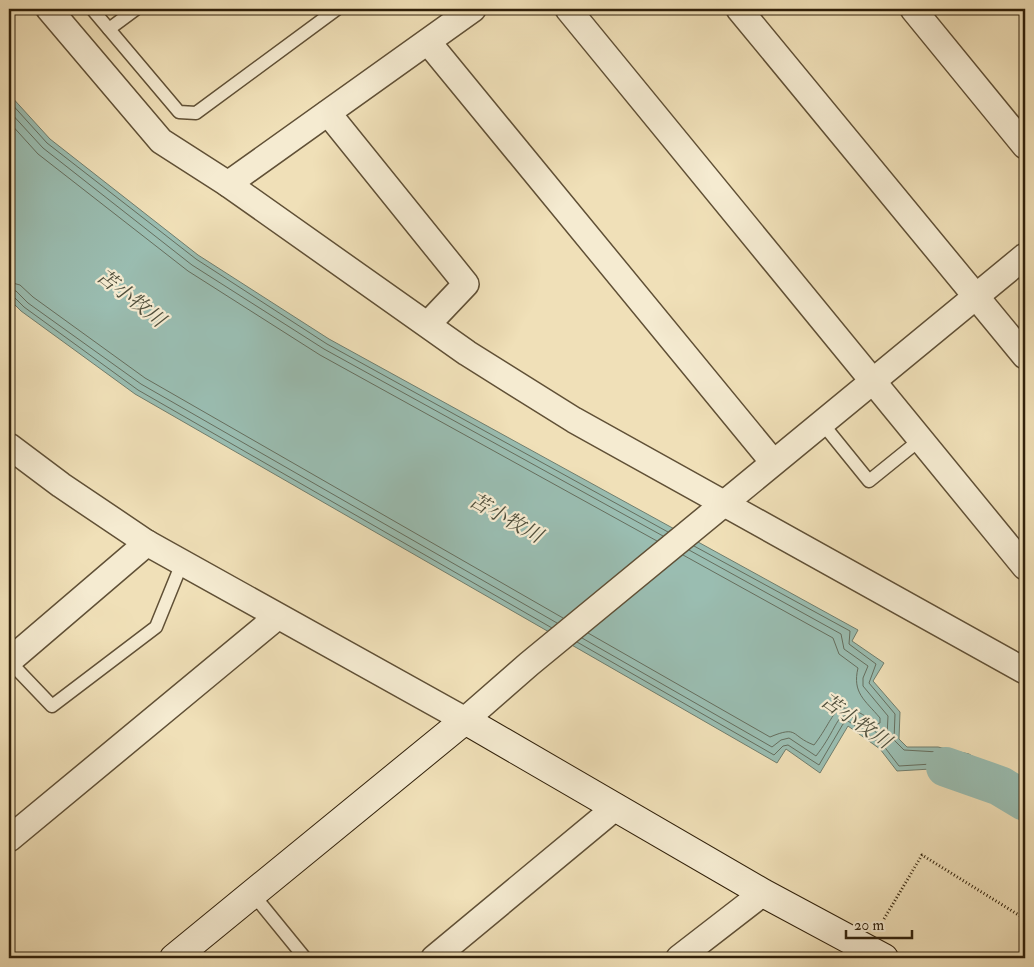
<svg xmlns="http://www.w3.org/2000/svg" width="1034" height="967" font-family="'IM FELL Double Pica','Noto Serif JP',serif">
	<style>
		.water { fill: #9abdb1; stroke: #707e6e }
		.lines { fill: none; stroke-linecap: round; stroke-linejoin: round }
		.shore { stroke: #656e5e; stroke-width: 1 }
		.river { stroke: #9abdb1; stroke-width: 40 }
		.lane-casing { stroke: #605036; stroke-width: 15 }
		.street-casing { stroke: #605036; stroke-width: 28 }
		.secondary-casing { stroke: #30200a; stroke-width: 30 }
		.path { stroke: #30200a; stroke-width: 3; stroke-dasharray: 1 2.5; stroke-linecap: butt }
		.lane { stroke: #f5ebd1; stroke-width: 12 }
		.street { stroke: #f5ebd1; stroke-width: 25 }
		.secondary { stroke: #f5ebd1; stroke-width: 28 }
		.labels { text-anchor: middle; dominant-baseline: central; stroke-width: 4.5; stroke-linejoin: round; paint-order: stroke }
		.water-label { font-size: 20px; font-style: italic; fill: #504f3c; stroke: #f5ebd1 }
	</style>
	<rect width="100%" height="100%" fill="#f0e0b8"/>
	<filter id="stains"><feTurbulence type="fractalNoise" baseFrequency=".004" numOctaves="4"/><feColorMatrix values="0 0 0 0 .2 0 0 0 0 .09 0 0 0 0 .02 0 0 0 .5 -.17"/></filter>
	<radialGradient id="worn" r=".72"><stop offset=".6" stop-color="#630" stop-opacity="0"/><stop offset="1" stop-color="#630" stop-opacity=".3"/></radialGradient>
	<!-- water -->
	<path class="water" d="M9 94 50 139 198 255 329 339 858 630 852 641 884 663 873 681 900 712 899 739 907 747H938L969 754 1009 779 994 788 931 769 897 771 880 749 848 726 820 773 786 749 777 763 135 394 21 311 9 299Z"/>
	<g class="lines">
		<!-- shore -->
		<g class="shore">
			<path d="M9 101 47 143 196 259 327 344 668 532"/>
			<path d="M9 111 43 148 192 265 324 349 663 536"/>
			<path d="M9 122 38 154 188 271 320 355 657 541"/>
			<path d="M9 282 20 285 33 297 145 378 563 618"/>
			<path d="M9 289 16 291 28 303 141 384 557 623"/>
			<path d="M9 296 14 297 24 307 138 390 552 628"/>
			<path d="M588 633 770 737C799 725 790 736 814 745 839 713 832 692 877 724L880 723V718C865 700 852 693 858 668L839 654 833 638 683 555"/>
			<path d="M582 638 772 747 781 740 789 738 816 756C848 715 830 699 884 738L887 737 888 716 863 686V678L868 666 844 649 841 634 689 550"/>
			<path d="M577 642 774 755 783 746 788 745 819 765 843 724 848 721 883 745 899 766 932 764 992 782 997 780 996 777 967 758 938 752 904 750 894 740 895 714 869 683 876 664 849 644 850 631 694 546"/>
		</g>
		<!-- river -->
		<path class="river" d="M946 767 1000 786 1025 801"/>
		<defs>
			<g id="lane">
				<path d="M92 9 179 112 196 113 337 9"/>
				<path d="M109 29 136 9"/>
				<path d="M822 423 869 481 921 439"/>
				<path d="M9 661 52 706 156 627 182 563"/>
				<path d="M252 893 305 958"/>
			</g>
			<g id="street">
				<path d="M49 9 161 141 228 184 467 353 574 420 1025 671"/>
				<path d="M568 9 1025 567"/>
				<path d="M739 9 1025 356"/>
				<path d="M913 9 1025 146"/>
				<path d="M428 42 773 462"/>
				<path d="M328 113 466 284 428 324"/>
				<path d="M228 184 473 9"/>
				<path d="M9 446 61 485 147 543 465 720 529 664 1025 256"/>
				<path d="M9 661 147 543"/>
				<path d="M9 839 277 617"/>
				<path d="M434 958 616 807"/>
				<path d="M679 958 763 893"/>
			</g>
			<path id="secondary" d="M174 958 465 720 763 893 884 958"/>
		</defs>
		<!-- lane casing -->
		<use href="#lane" class="lane-casing"/>
		<!-- street casing -->
		<use href="#street" class="street-casing"/>
		<!-- secondary casing -->
		<use href="#secondary" class="secondary-casing"/>
		<!-- path -->
		<path class="path" d="M884 919 922 855 1025 919"/>
		<!-- lane -->
		<use href="#lane" class="lane"/>
		<!-- street -->
		<use href="#street" class="street"/>
		<!-- secondary -->
		<use href="#secondary" class="secondary"/>
	</g>
	<g class="labels">
		<!-- water labels -->
		<g class="water-label">
			<text transform="translate(131 298) rotate(38)">苫小牧川</text>
			<text transform="translate(506 518) rotate(29)">苫小牧川</text>
			<text transform="translate(856 721) rotate(35)">苫小牧川</text>
		</g>
	</g>
	<!-- margin -->
	<rect width="1034" height="967" fill="none" stroke="#f0e0b8" stroke-width="30"/>
	<rect x="10" y="10" width="1014" height="947" fill="none" stroke="#30200a" stroke-width="2.5"/>
	<rect x="15" y="15" width="1004" height="937" fill="none" stroke="#30200a"/>
	<!-- scale -->
	<path d="M846 930v8h66v-8" fill="none" stroke="#30200a" stroke-width="2.5"/>
	<text x="854" y="930" font-size="15" fill="#30200a" stroke="#f5ebd1" stroke-width="4" paint-order="stroke">20 m</text>
	<rect width="100%" height="100%" filter="url(#stains)"/>
	<rect width="100%" height="100%" fill="url(#worn)"/>
</svg>
